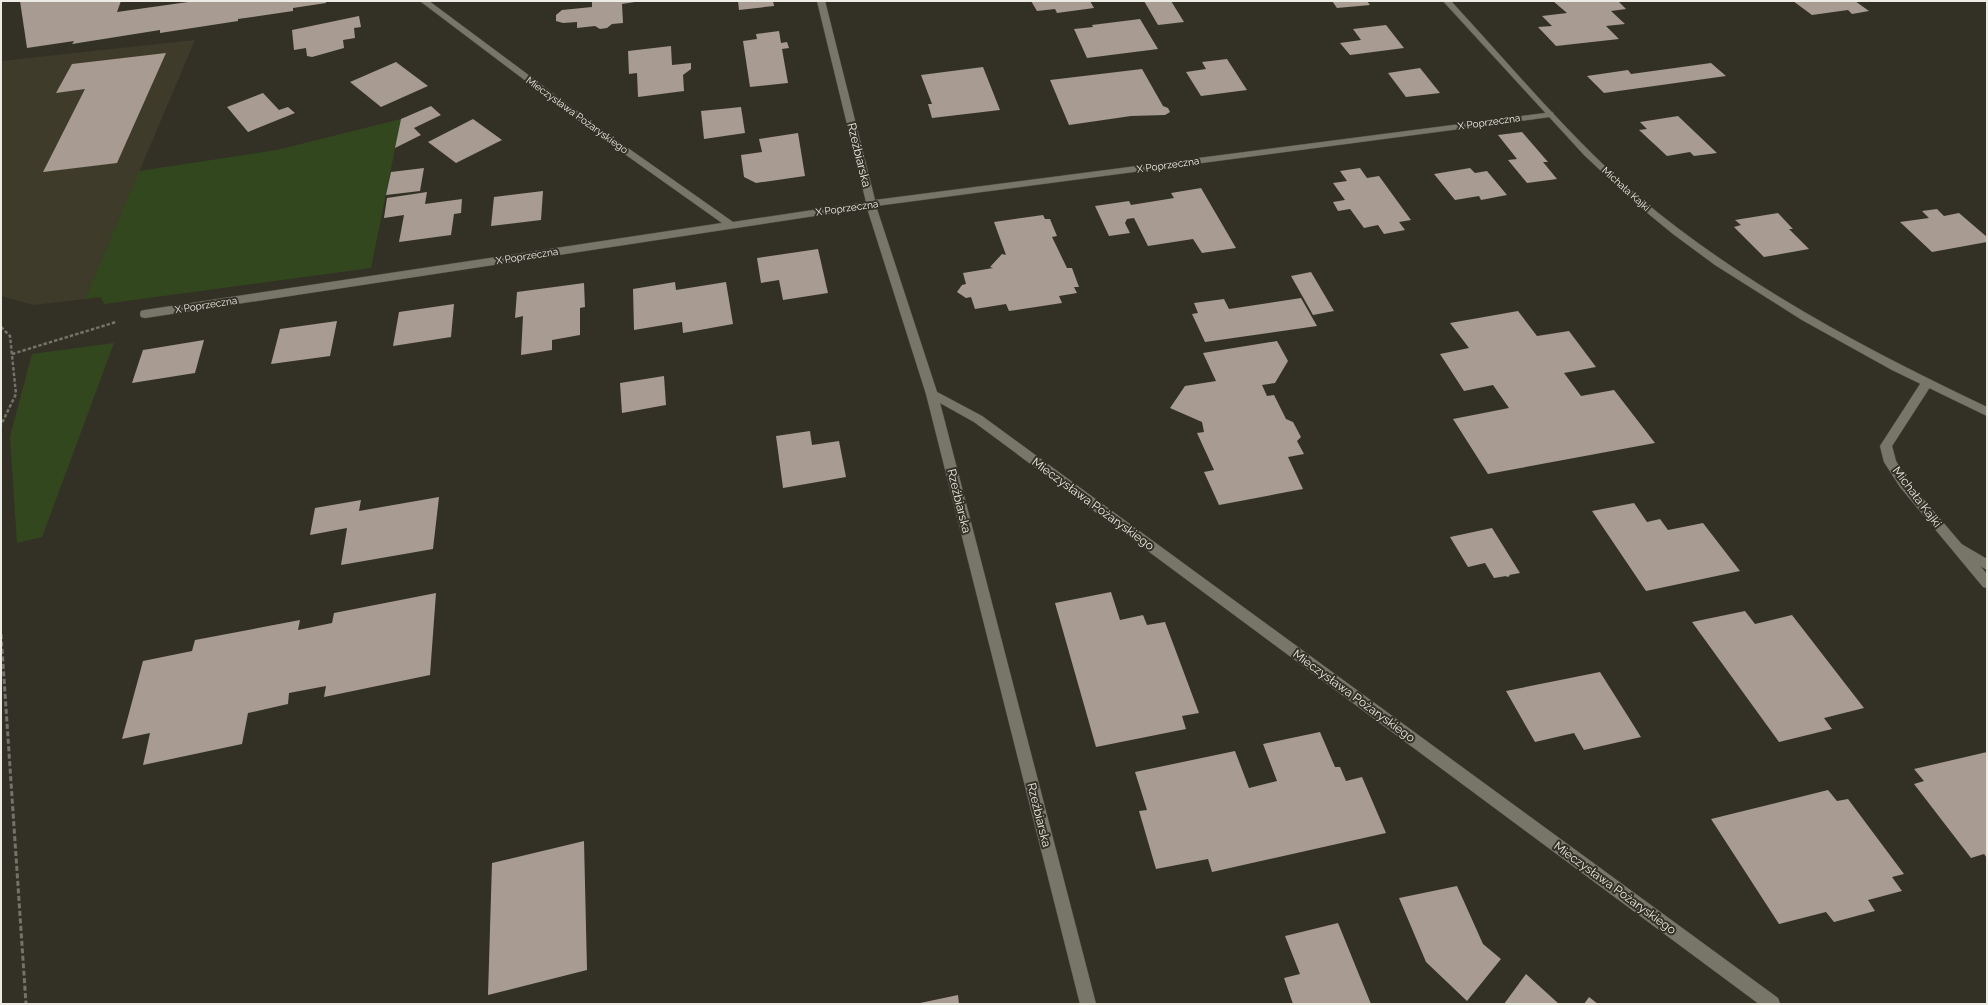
<svg xmlns="http://www.w3.org/2000/svg" width="1988" height="1005" font-family="Raleway,sans-serif">
	<style>
		.built { fill: #3e3b2a }
		.green { fill: #33471f }
		.building { fill: #a79b92 }
		.lines { fill: none; stroke-linecap: round; stroke-linejoin: round }
		.lane-casing { stroke: #515046; stroke-width: 1 }
		.street-casing { stroke: #515046; stroke-width: 1 }
		.secondary-casing { stroke: #515046; stroke-width: 1 }
		.path-far1 { stroke: #747269; stroke-width: 2.5; stroke-dasharray: 3.5 2; stroke-linecap: butt }
		.path { stroke: #747269; stroke-width: 3; stroke-dasharray: 5 2.5; stroke-linecap: butt }
		.lane { fill: #787669; fill-rule: evenodd }
		.street { fill: #787669; fill-rule: evenodd }
		.secondary { fill: #787669; fill-rule: evenodd }
		.labels { text-anchor: middle; dominant-baseline: central; stroke-width: 4; stroke-linejoin: round; paint-order: stroke }
		.far-street-label { font-size: 10px; fill: #ecebe4; stroke: #333126 }
		.street-label { font-size: 12px; fill: #ecebe4; stroke: #333126 }
	</style>
	<rect width="100%" height="100%" fill="#333126"/>
	<!-- built -->
	<path class="built" d="M195 40 85 299 33 305 1 296V61Z"/>
	<!-- green -->
	<g class="green">
		<path d="M401 119 371 268 104 304 101 297 85 299 139 171 277 150Z"/>
		<path d="M114 343 42 537 17 543 10 437 32 354Z"/>
	</g>
	<!-- building -->
	<g class="building">
		<path d="M20 1H121L117 12 195 1H326V3L293 8V11L238 19V21L160 33V30L72 44 74 41 27 48Z"/>
		<path d="M598 1 635 2 622 4 623 23 612 24 607 28 600 29 595 26 577 28V22L563 23 556 21V15L562 10 592 7V2Z"/>
		<path d="M738 1H773L774 6 739 10Z"/>
		<path d="M1031 1H1090L1094 8 1057 13 1055 9 1037 11Z"/>
		<path d="M1144 1H1171L1184 22 1158 25Z"/>
		<path d="M1332 1H1367L1370 5 1337 8Z"/>
		<path d="M1553 1H1618L1626 9 1611 11 1625 24 1606 26 1619 39 1556 46 1538 27 1552 26 1542 16 1567 13Z"/>
		<path d="M1793 1H1855L1869 11 1852 14 1848 10 1812 15Z"/>
		<path d="M359 16 361 27 354 28 355 38 343 40 344 48 312 57 307 56 306 48 294 50 292 30Z"/>
		<path d="M1140 19 1158 49 1087 58 1074 29 1093 27 1092 25Z"/>
		<path d="M1386 25 1404 48 1350 55 1340 43 1361 40 1353 29Z"/>
		<path d="M779 31 781 43 787 42 789 48 782 49 788 83 750 87 743 41 757 39 756 34Z"/>
		<path d="M671 46 672 65 691 63V69L683 75 684 91 638 97 637 73 629 74 628 51Z"/>
		<path d="M166 53 117 163 43 172 85 89 56 93 72 64Z"/>
		<path d="M1227 59 1247 90 1201 96 1186 72 1206 69 1202 62Z"/>
		<path d="M396 62 428 86 381 107 350 82Z"/>
		<path d="M1711 63 1726 76 1604 93 1587 76 1628 70 1631 74Z"/>
		<path d="M983 67 1000 110 932 118 928 104H932L921 75Z"/>
		<path d="M1420 68 1440 93 1406 97 1388 73Z"/>
		<path d="M1142 69 1163 106 1168 108 1170 112 1165 115 1131 116 1069 125 1050 80Z"/>
		<path d="M263 93 279 110 288 107 295 113 248 132 227 107Z"/>
		<path d="M431 106 441 115 414 128 421 135 395 148 401 119Z"/>
		<path d="M741 107 745 133 704 139 701 111Z"/>
		<path d="M1678 116 1717 153 1694 156 1690 152 1667 156 1639 130 1647 129 1640 122Z"/>
		<path d="M473 119 502 140 456 163 428 142Z"/>
		<path d="M1522 132 1548 162H1543L1557 179 1527 183 1508 160 1517 159 1498 135Z"/>
		<path d="M798 133 805 176 756 183 744 177 741 155 762 152 759 139Z"/>
		<path d="M424 168 420 191 386 195 391 172Z"/>
		<path d="M1360 168 1367 178 1379 176 1411 220 1399 222 1405 230 1384 234 1378 225 1364 228 1350 209 1338 211 1333 202 1345 200 1333 183 1347 181 1340 171Z"/>
		<path d="M1470 168 1475 173 1487 171 1507 195 1481 200 1479 196 1455 200 1434 174Z"/>
		<path d="M1201 188 1236 248 1202 253 1193 239 1148 246 1134 218 1127 219 1125 223 1130 233 1109 236 1095 206 1129 201 1131 205 1174 198 1171 193Z"/>
		<path d="M543 191 541 220 491 226 494 197Z"/>
		<path d="M427 192 425 204 462 199 461 213 454 214 451 235 399 242 404 215 384 218 387 198Z"/>
		<path d="M1937 209 1944 216 1959 213 1987 237V242L1932 252 1900 222 1929 218 1922 211Z"/>
		<path d="M1778 213 1793 229H1789L1809 249 1764 257 1734 227 1741 225 1735 220Z"/>
		<path d="M1043 215 1045 219H1050L1057 236 1052 237 1067 268H1072L1079 287H1074L1077 293 1059 296 1062 303 1009 311 1006 304 975 309 971 297 966 298 957 292 962 285 966 284 963 273 993 268 990 267 1002 254 1006 255 994 222Z"/>
		<path d="M818 249 828 293 783 300 779 280 761 283 757 258Z"/>
		<path d="M1311 272 1334 311 1313 315 1291 276Z"/>
		<path d="M675 282 676 290 726 282 733 324 683 333 682 322 634 330 633 289Z"/>
		<path d="M584 283 585 307 580 308V335L552 340V350L521 355 523 316 515 318 517 292Z"/>
		<path d="M1301 298 1317 326 1205 342 1192 314 1198 313 1194 303 1224 299 1229 309Z"/>
		<path d="M454 304 451 337 393 346 399 312Z"/>
		<path d="M1518 311 1537 336 1569 331 1596 367 1564 373 1581 396 1614 390 1655 443 1488 474 1453 419 1509 408 1493 385 1464 391 1440 354 1469 348 1450 323Z"/>
		<path d="M337 321 330 356 271 364 280 329Z"/>
		<path d="M204 340 195 373 132 383 143 350Z"/>
		<path d="M1277 341 1288 361 1275 383 1262 385 1267 396 1274 395 1286 419 1293 422 1301 437 1297 441 1304 454 1288 457 1303 489 1219 505 1204 472 1214 470 1197 433 1204 432 1202 422 1170 408 1185 386 1216 381 1203 353Z"/>
		<path d="M664 376 666 405 622 413 620 383Z"/>
		<path d="M810 431 812 445 839 441 846 477 783 488 776 436Z"/>
		<path d="M439 497 433 549 341 565 347 528 310 535 315 508 361 500 359 511Z"/>
		<path d="M1634 503 1647 522 1660 519 1668 530 1703 523 1740 571 1646 591 1592 511Z"/>
		<path d="M1492 528 1520 573 1509 575 1510 576 1507 577 1506 576 1494 578 1485 563 1468 567 1450 537Z"/>
		<path d="M1111 592 1120 620 1143 615 1147 625 1165 622 1199 713 1182 716 1186 729 1096 747 1055 603Z"/>
		<path d="M436 593 430 675 324 697 326 686 289 693 288 704 248 713 242 744 143 765 150 733 122 739 143 661 192 651 195 640 300 620 298 630 332 623 334 613Z"/>
		<path d="M1745 611 1755 624 1792 615 1864 708 1824 718 1832 729 1779 742 1692 622Z"/>
		<path d="M1600 672 1641 737 1584 750 1574 733 1535 742 1506 691Z"/>
		<path d="M1320 732 1335 767H1340L1346 781 1362 777 1386 833 1212 872 1208 859 1156 869 1139 811 1147 810 1135 772 1235 751 1249 788 1277 781 1263 744Z"/>
		<path d="M1987 752V858L1984 854 1971 858 1914 784 1924 781 1914 769Z"/>
		<path d="M1828 790 1837 801 1848 799 1904 874 1892 877 1902 891 1868 900 1875 911 1834 922 1826 912 1779 924 1711 819Z"/>
		<path d="M584 841 587 970 488 995 492 863Z"/>
		<path d="M1457 886 1483 944 1501 959 1467 1001 1426 962 1399 898Z"/>
		<path d="M1338 923 1371 1004H1293L1284 978 1300 974 1285 936Z"/>
		<path d="M1526 974 1559 1004H1504Z"/>
		<path d="M958 995 959 1004H920V1003Z"/>
		<path d="M1589 997 1598 1004H1584Z"/>
	</g>
	<g class="lines">
		<defs>
			<path id="lane" d="M1958 542 1987 559V570L1954 551 1952 547 1954 543Z"/>
			<g id="street">
				<path d="M420 1H429L601 129 733 222 866 202 817 1H825L875 200 1553 112V116L1550 117 876 206 937 392 982 416 1778 998 1780 1004H1759L974 422 940 403 1096 1004H1080L926 394 867 208 145 318 141 317 140 314 141 311 145 310 722 223 595 133Z"/>
				<path d="M1926 380 1932 384 1892 446 1896 461 1908 481 1987 574V588L1983 587 1900 487 1884 462 1880 446 1922 381Z"/>
			</g>
			<path id="secondary" d="M1443 1H1451C1513 68 1571 139 1640 198 1744 285 1865 349 1987 407V416L1892 370 1802 320 1715 265 1673 234 1634 202 1584 155Z"/>
		</defs>
		<!-- lane casing -->
		<use href="#lane" class="lane-casing"/>
		<!-- street casing -->
		<use href="#street" class="street-casing"/>
		<!-- secondary casing -->
		<use href="#secondary" class="secondary-casing"/>
		<!-- path-far1 -->
		<g class="path-far1">
			<path d="M1 327 10 336 16 394 1 425"/>
			<path d="M12 354 116 322"/>
		</g>
		<!-- path -->
		<path class="path" d="M1 634 26 1004"/>
		<!-- lane -->
		<use href="#lane" class="lane"/>
		<!-- street -->
		<use href="#street" class="street"/>
		<!-- secondary -->
		<use href="#secondary" class="secondary"/>
	</g>
	<g class="labels">
		<!-- far-street labels -->
		<g class="far-street-label">
			<text transform="translate(577 115) rotate(36)">Mieczysława Pożaryskiego</text>
			<text transform="translate(1489 122) rotate(-8)">X Poprzeczna</text>
			<text transform="translate(1168 165) rotate(-8)">X Poprzeczna</text>
			<text transform="translate(1626 189) rotate(42)">Michała Kajki</text>
			<text transform="translate(847 208) rotate(-8)">X Poprzeczna</text>
			<text transform="translate(527 256) rotate(-9)">X Poprzeczna</text>
			<text transform="translate(206 305) rotate(-9)">X Poprzeczna</text>
		</g>
		<!-- street labels -->
		<g class="street-label">
			<text transform="translate(859 155) rotate(76)">Rzeźbiarska</text>
			<text transform="translate(1917 497) rotate(53)">Michała Kajki</text>
			<text transform="translate(959 501) rotate(76)">Rzeźbiarska</text>
			<text transform="translate(1093 504) rotate(36)">Mieczysława Pożaryskiego</text>
			<text transform="translate(1354 696) rotate(36)">Mieczysława Pożaryskiego</text>
			<text transform="translate(1039 815) rotate(76)">Rzeźbiarska</text>
			<text transform="translate(1615 888) rotate(36)">Mieczysława Pożaryskiego</text>
		</g>
	</g>
	<!-- border -->
	<rect width="1988" height="1005" fill="none" stroke="#ecebe4" stroke-width="4"/>
</svg>
